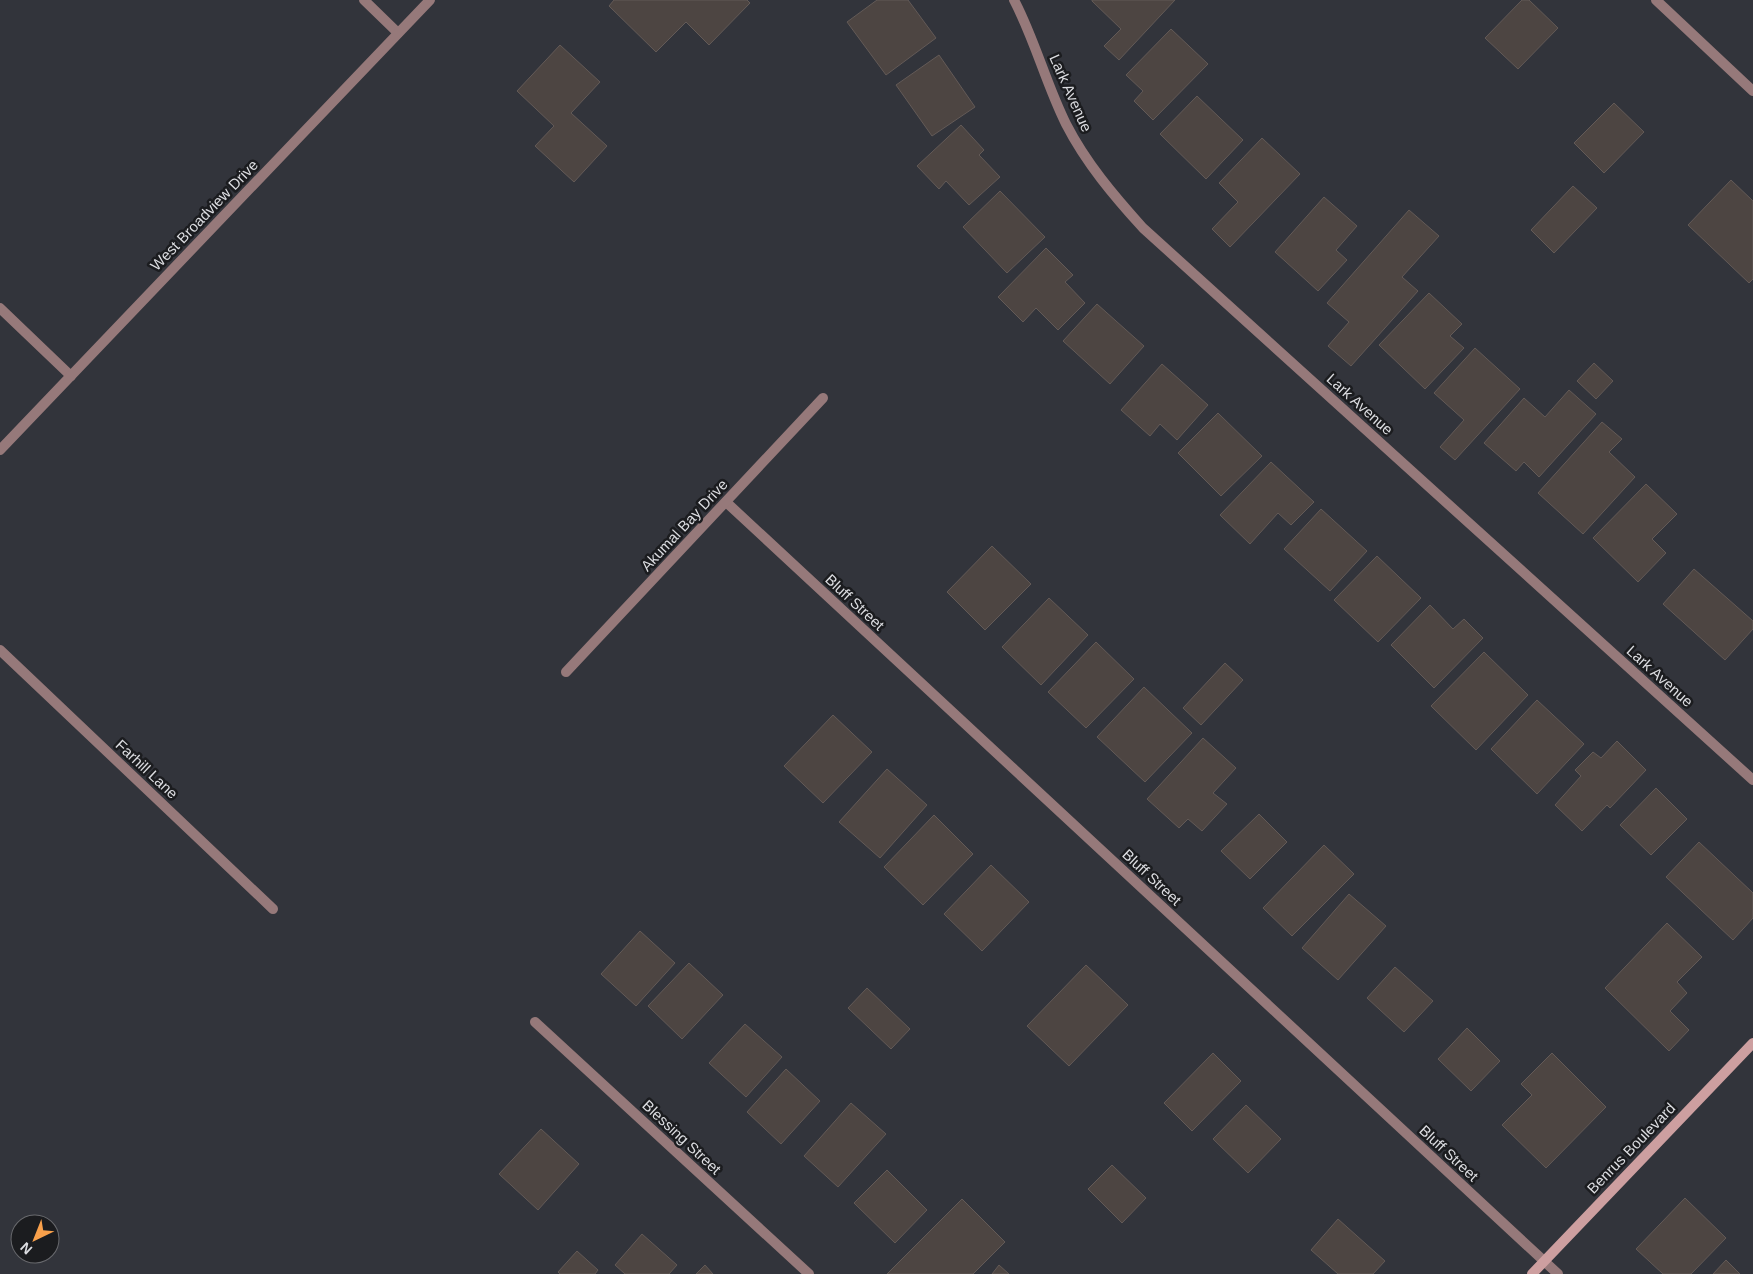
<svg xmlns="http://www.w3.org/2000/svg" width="1753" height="1274" font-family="Arial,sans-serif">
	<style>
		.building { fill: #4d4542; stroke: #635a57 }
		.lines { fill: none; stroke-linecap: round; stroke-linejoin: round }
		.street { stroke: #96797a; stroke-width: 10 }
		.secondary { stroke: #cd9fa0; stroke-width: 10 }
		.labels { text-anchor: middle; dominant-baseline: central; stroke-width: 5; stroke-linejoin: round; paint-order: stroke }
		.street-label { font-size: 15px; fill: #dcdde1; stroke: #1b1c1f }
	</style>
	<rect width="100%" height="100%" fill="#32343b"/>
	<!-- building -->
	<g class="building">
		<path d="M614 0H747L750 3 709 45 686 22 656 52 609 6Z"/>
		<path d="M877 0H908L936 38 886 75 847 22Z"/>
		<path d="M1092 0H1175L1119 60 1104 46 1121 29 1092 1Z"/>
		<path d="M1522 0H1529L1558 28 1518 69 1485 38Z"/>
		<path d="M1171 29 1208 64 1153 120 1134 101 1143 91 1126 75Z"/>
		<path d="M560 45 600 82 571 113 607 146 574 182 535 146 554 126 517 91Z"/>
		<path d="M939 55 975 107 932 136 896 85Z"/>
		<path d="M1197 96 1243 140 1206 179 1160 134Z"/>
		<path d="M1614 103 1644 132 1604 173 1574 143Z"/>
		<path d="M961 125 984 150 979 155 1000 177 969 205 946 181 939 189 917 166Z"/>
		<path d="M1262 138 1300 174 1230 247 1212 229 1238 202 1219 183Z"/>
		<path d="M1731 180 1753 201V279L1749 283 1688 225Z"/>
		<path d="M1573 186 1597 208 1554 253 1531 230Z"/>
		<path d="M1000 191 1045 237 1007 273 963 227Z"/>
		<path d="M1324 197 1357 226 1336 250 1347 260 1318 291 1275 252Z"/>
		<path d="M1409 210 1439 236 1402 277 1418 291 1351 366 1328 346 1349 322 1327 303Z"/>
		<path d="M1046 248 1073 275 1065 282 1085 303 1058 330 1036 308 1023 322 998 297Z"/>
		<path d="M1429 293 1462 324 1450 336 1464 348 1425 389 1379 345Z"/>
		<path d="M1097 304 1144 346 1110 384 1063 341Z"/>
		<path d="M1475 348 1520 389 1455 460 1440 447 1464 420 1434 393Z"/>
		<path d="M1594 363 1613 381 1596 399 1577 381Z"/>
		<path d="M1162 364 1208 405 1177 440 1160 424 1150 436 1121 410Z"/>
		<path d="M1569 390 1596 414 1539 477 1524 462 1516 471 1484 443 1524 398 1545 417Z"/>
		<path d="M1218 413 1262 456 1221 496 1178 453Z"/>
		<path d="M1602 422 1622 439 1609 452 1635 477 1583 534 1538 493Z"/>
		<path d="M1271 462 1314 502 1291 525 1278 513 1250 544 1220 515Z"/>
		<path d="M1646 484 1677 514 1652 539 1666 553 1638 582 1593 538Z"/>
		<path d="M1321 509 1367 551 1330 591 1284 549Z"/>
		<path d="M992 546 1031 584 985 630 947 592Z"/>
		<path d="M1377 556 1421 598 1378 642 1334 600Z"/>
		<path d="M1694 569 1753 621V629L1725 660 1663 604Z"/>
		<path d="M1049 598 1088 635 1041 685 1002 647Z"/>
		<path d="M1430 605 1453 629 1464 619 1483 638 1434 688 1391 645Z"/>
		<path d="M1096 642 1134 679 1086 728 1048 692Z"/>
		<path d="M1484 652 1528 695 1476 750 1431 706Z"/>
		<path d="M1225 663 1243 680 1201 725 1183 708Z"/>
		<path d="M1144 687 1192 733 1145 782 1097 737Z"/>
		<path d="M1537 700 1584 744 1537 794 1491 749Z"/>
		<path d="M833 715 872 752 823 803 784 766Z"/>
		<path d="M1203 738 1236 768 1213 793 1227 804 1202 831 1188 819 1179 828 1147 799Z"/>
		<path d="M1617 741 1646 770 1610 808 1607 805 1582 831 1555 805 1581 776 1575 770 1593 752 1601 758Z"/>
		<path d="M887 769 927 805 880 858 839 822Z"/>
		<path d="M1656 788 1687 819 1651 855 1620 825Z"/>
		<path d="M1259 814 1287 842 1250 879 1221 851Z"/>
		<path d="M934 815 973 854 923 905 884 867Z"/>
		<path d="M1699 842 1753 893V918L1733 940 1666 877Z"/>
		<path d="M1324 845 1354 874 1292 936 1263 908Z"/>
		<path d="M991 865 1029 902 982 951 944 914Z"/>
		<path d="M1349 894 1386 926 1338 980 1302 948Z"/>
		<path d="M1667 923 1702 957 1677 982 1687 993 1670 1011 1689 1030 1669 1051 1605 988Z"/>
		<path d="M640 931 675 963 636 1006 601 974Z"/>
		<path d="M689 963 723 995 682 1039 648 1006Z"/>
		<path d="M1086 965 1128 1005 1069 1066 1027 1026Z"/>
		<path d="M1395 967 1433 1001 1404 1032 1367 998Z"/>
		<path d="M867 988 910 1029 891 1049 848 1008Z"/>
		<path d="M745 1024 782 1057 746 1097 709 1063Z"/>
		<path d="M1467 1028 1500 1061 1471 1091 1438 1059Z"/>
		<path d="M1213 1053 1241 1081 1192 1131 1164 1103Z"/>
		<path d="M1552 1053 1606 1107 1546 1168 1502 1125 1532 1095 1521 1084Z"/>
		<path d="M786 1069 820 1101 781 1144 747 1112Z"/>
		<path d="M851 1103 886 1134 838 1187 804 1156Z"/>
		<path d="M1246 1105 1281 1139 1248 1173 1213 1139Z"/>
		<path d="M541 1129 579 1164 538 1210 499 1174Z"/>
		<path d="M1112 1165 1146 1198 1122 1223 1088 1189Z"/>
		<path d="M887 1170 927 1210 895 1243 854 1203Z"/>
		<path d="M1685 1198 1726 1238 1691 1274H1663L1636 1249Z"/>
		<path d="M962 1199 1005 1242 973 1274H887Z"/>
		<path d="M1338 1219 1385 1261 1373 1274H1338L1311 1250Z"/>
		<path d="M642 1234 677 1265 669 1274H625L615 1265Z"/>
		<path d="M577 1251 598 1270 595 1274H560L558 1272Z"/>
		<path d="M1726 1260 1740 1274H1713Z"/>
		<path d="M705 1265 713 1274H696Z"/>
		<path d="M999 1265 1009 1274H992Z"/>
	</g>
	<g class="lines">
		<!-- street -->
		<g class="street">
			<path d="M364 0 398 33"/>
			<path d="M1014 0C1035 40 1046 84 1066 124 1086 163 1114 196 1143 228L1753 780"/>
			<path d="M1656 0 1753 91"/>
			<path d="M0 308 71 376"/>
			<path d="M0 450 430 0"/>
			<path d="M726 502 1558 1274"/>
			<path d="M0 650 273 909"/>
			<path d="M566 672 823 398"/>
			<path d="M535 1022 809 1274"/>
		</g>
		<!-- secondary -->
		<path class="secondary" d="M1532 1274 1753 1043"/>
	</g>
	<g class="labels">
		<!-- street labels -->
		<g class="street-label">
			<text transform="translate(1071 93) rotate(66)">Lark Avenue</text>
			<text transform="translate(204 215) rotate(-46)">West Broadview Drive</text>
			<text transform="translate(1360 404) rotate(42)">Lark Avenue</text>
			<text transform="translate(684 525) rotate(-47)">Akumal Bay Drive</text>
			<text transform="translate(855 602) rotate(43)">Bluff Street</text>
			<text transform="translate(1660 676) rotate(42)">Lark Avenue</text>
			<text transform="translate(147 769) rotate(43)">Farhill Lane</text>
			<text transform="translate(1152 877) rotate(43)">Bluff Street</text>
			<text transform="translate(682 1137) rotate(43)">Blessing Street</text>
			<text transform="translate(1631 1148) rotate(-46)">Benrus Boulevard</text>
			<text transform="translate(1449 1153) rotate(43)">Bluff Street</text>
		</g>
	</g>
	<!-- north arrow -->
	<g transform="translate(35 1239) rotate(223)"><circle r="24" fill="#1b1c1f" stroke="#68696d"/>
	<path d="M0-4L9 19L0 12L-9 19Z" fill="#f8a04b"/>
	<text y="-8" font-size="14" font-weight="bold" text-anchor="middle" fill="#dcdde1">N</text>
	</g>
</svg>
